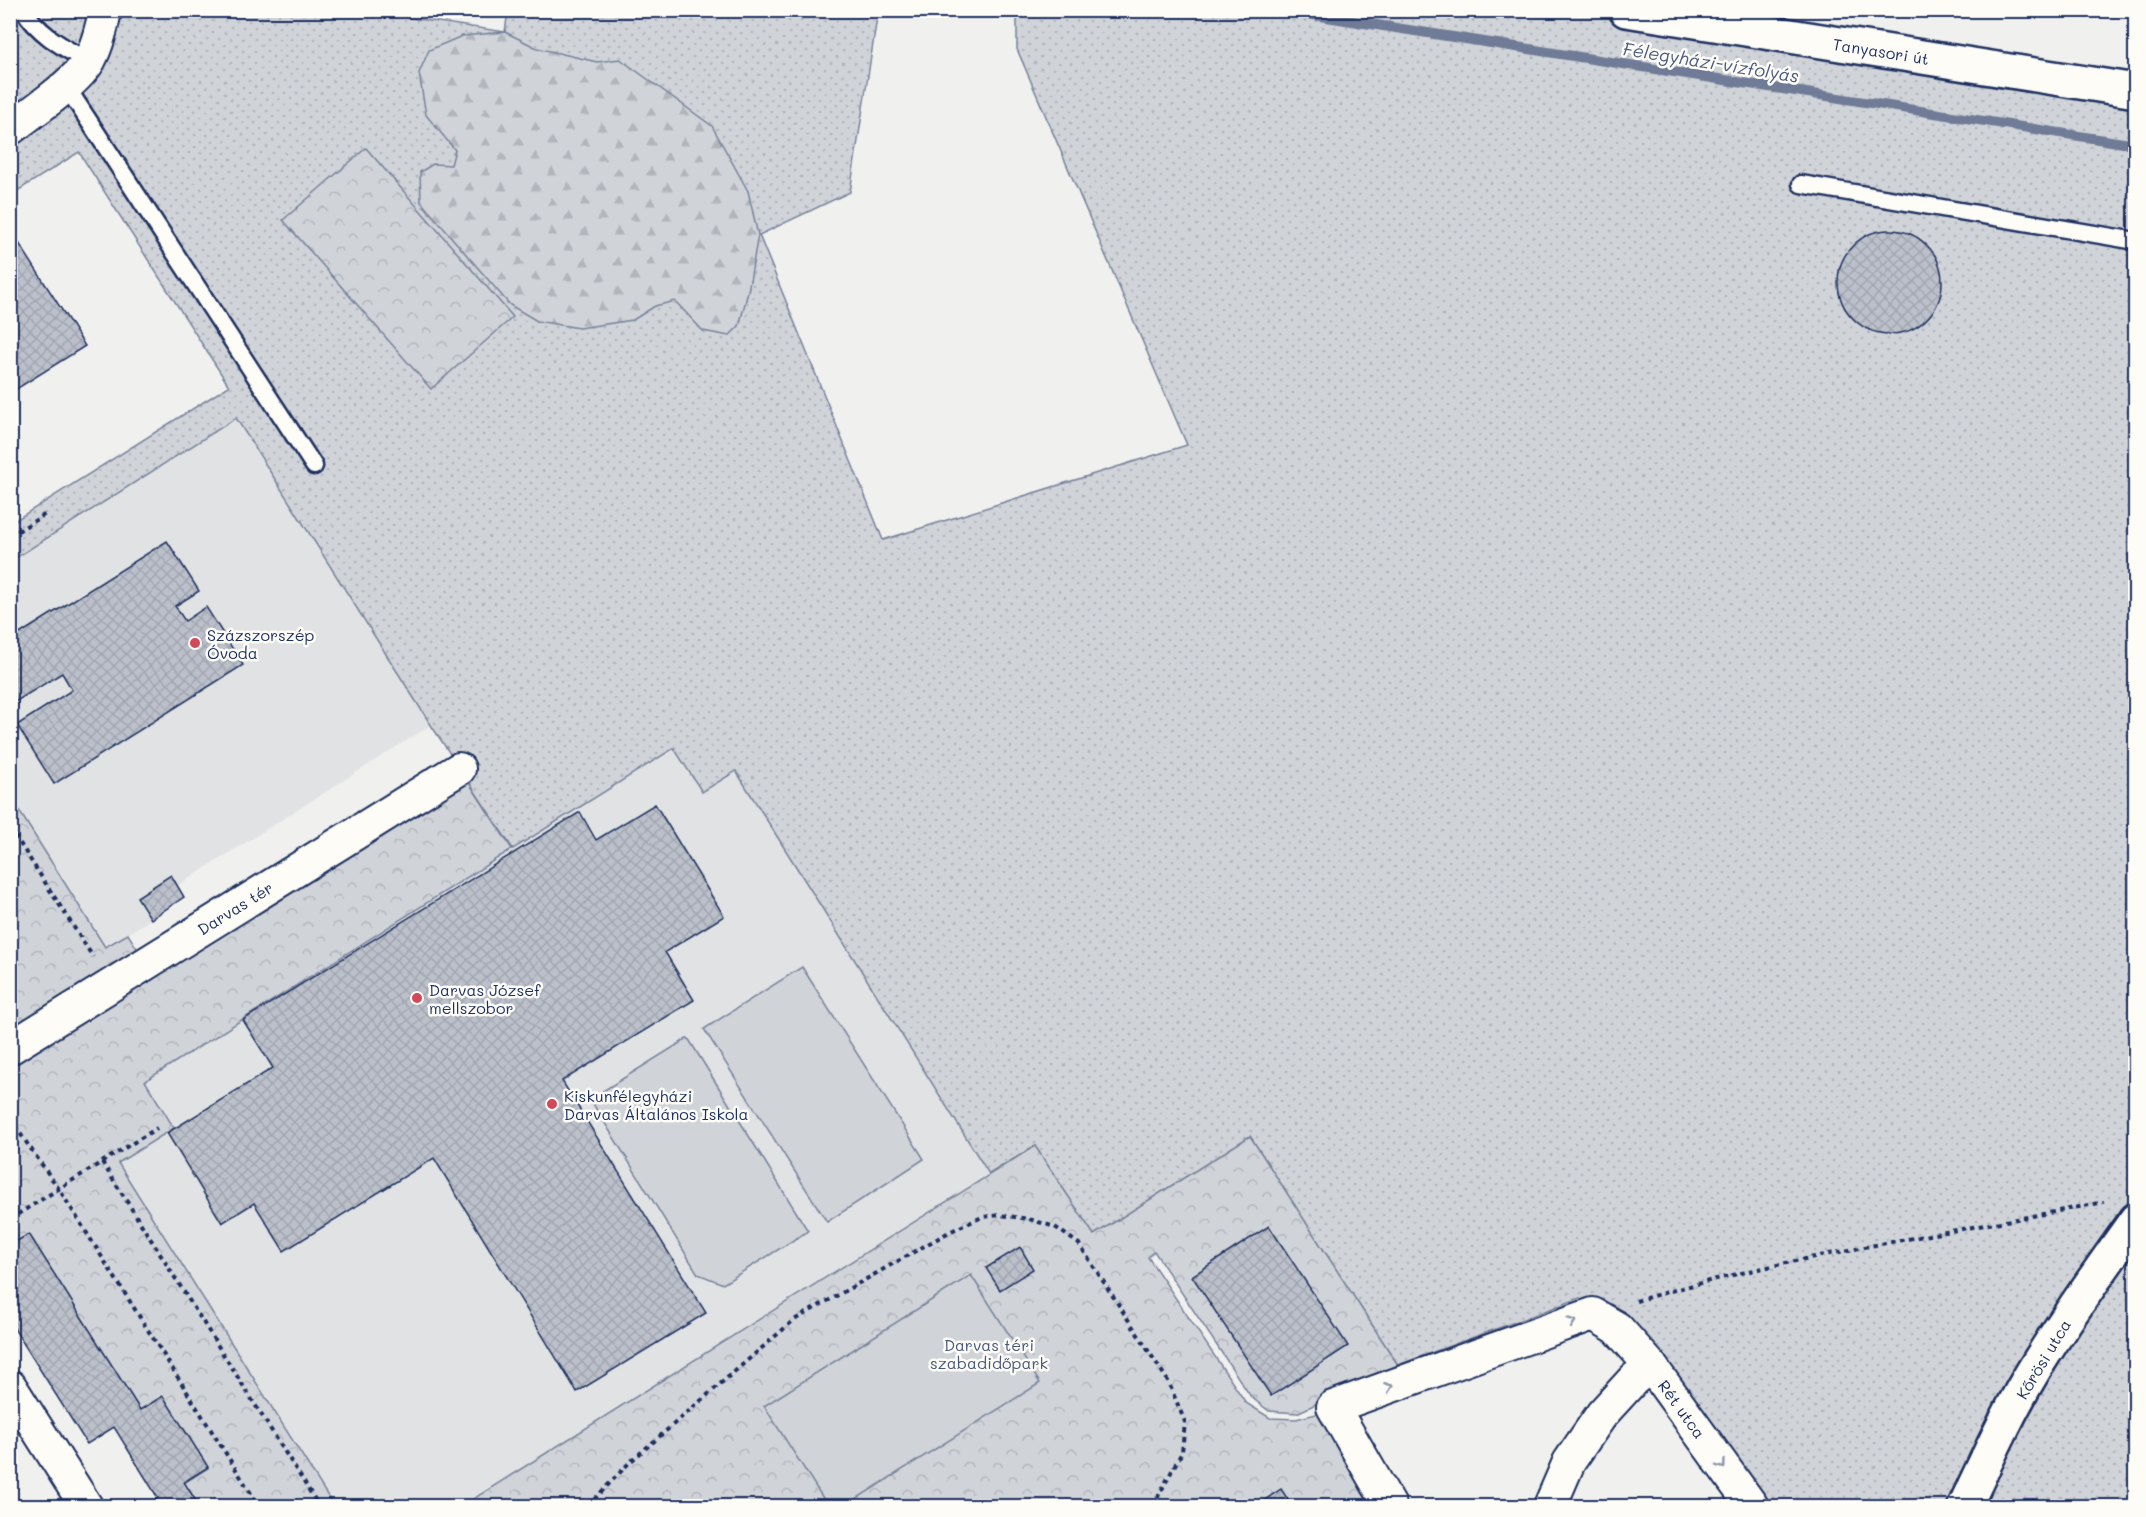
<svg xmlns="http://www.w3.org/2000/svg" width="2146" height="1517" font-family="Mali,sans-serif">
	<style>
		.built { fill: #e0e2e3 }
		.grass { fill: url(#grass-dots); stroke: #76819b; stroke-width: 1.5 }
		.forest { fill: url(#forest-firs); stroke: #76819b; stroke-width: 1.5 }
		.park { fill: url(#park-crowns); stroke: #76819b; stroke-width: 1.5 }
		.pitch { fill: #d0d3d8; stroke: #76819b; stroke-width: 1.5 }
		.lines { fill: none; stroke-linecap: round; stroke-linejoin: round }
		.stream { stroke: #6f7b97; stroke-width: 10 }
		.building { fill: url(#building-cross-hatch); stroke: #1b2f5e; stroke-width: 1.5 }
		.lane-casing { stroke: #1b2f5e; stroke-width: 21 }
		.street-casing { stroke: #1b2f5e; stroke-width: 36 }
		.secondary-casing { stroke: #1b2f5e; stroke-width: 38 }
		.path { stroke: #1b2f5e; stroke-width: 4; stroke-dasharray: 4.5 4.5; stroke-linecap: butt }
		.lane { stroke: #fdfcf7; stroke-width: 16 }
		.street { stroke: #fdfcf7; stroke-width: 32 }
		.secondary { stroke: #fdfcf7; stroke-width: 33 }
		.oneway { stroke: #8c96aa }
		.poi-dot { fill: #d1495b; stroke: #fdfcf7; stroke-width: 2 }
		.labels { text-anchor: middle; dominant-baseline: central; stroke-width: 5; stroke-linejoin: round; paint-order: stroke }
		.street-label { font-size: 16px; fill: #1b2f5e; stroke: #fdfcf7 }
		.poi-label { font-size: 16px; fill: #1b2f5e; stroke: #fdfcf7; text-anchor: start }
		.park-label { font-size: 16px; fill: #48587c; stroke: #fdfcf7 }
		.water-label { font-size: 18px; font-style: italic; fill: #4c5b7f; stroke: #fdfcf7 }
	</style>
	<defs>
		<pattern id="grass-dots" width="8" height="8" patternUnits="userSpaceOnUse" patternTransform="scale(1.5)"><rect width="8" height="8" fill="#d0d3d8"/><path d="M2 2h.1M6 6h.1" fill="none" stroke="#b2b5bc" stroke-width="1.8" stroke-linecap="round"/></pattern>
		<pattern id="forest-firs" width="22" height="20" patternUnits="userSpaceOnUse" patternTransform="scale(1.5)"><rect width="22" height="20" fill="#d0d3d8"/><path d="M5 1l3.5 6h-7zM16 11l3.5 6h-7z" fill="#b2b5bc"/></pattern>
		<pattern id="park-crowns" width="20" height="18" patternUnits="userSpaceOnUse" patternTransform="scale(1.5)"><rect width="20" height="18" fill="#d0d3d8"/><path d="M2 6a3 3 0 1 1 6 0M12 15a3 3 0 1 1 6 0" fill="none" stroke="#b2b5bc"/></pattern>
		<pattern id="building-cross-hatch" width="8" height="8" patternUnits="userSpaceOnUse" patternTransform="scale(1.5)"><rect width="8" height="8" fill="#bbc0ca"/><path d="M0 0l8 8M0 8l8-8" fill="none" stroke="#a0a5b0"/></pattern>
	</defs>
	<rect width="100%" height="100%" fill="#f0f0ee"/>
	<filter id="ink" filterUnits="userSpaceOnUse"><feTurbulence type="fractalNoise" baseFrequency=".0167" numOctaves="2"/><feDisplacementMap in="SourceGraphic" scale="12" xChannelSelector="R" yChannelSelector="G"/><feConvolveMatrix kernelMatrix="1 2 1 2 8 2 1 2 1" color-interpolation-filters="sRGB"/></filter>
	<g filter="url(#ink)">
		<!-- built -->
		<g class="built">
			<path d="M236 418 431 725 177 886 170 876 137 896 151 919 105 948 11 798V561Z"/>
			<path d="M674 748 736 771 989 1174 460 1506H335L118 1163 174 1128 145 1081Z"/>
		</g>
		<!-- grass -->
		<path class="grass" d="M357 10 505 32 508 11H878L850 192 759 235 883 540 1187 445 1017 49V11H1736L2135 73V1506H1732L1580 1298 1398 1365 1250 1136 1094 1235 1035 1146 989 1174 736 771 702 792 674 748 513 849 431 725 236 418 11 561V523L229 386 79 152 11 195V11Z"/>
		<!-- forest -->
		<path class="forest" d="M505 32 537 48 597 62 620 59 712 126 748 191 758 235 748 292 739 326 729 336 703 331 675 301 655 306 633 320 579 328 537 321 510 305 421 202 420 172 433 164 451 165 455 150 426 115 419 73 429 50 462 36Z"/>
		<!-- park -->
		<g class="park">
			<path d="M366 148 513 317 431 389 283 220Z"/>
			<path d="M460 769 512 849 145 1081 174 1128 118 1163 334 1506H199L184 1483 208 1468 163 1396 140 1410 29 1234 11 1245V1048Z"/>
			<path d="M11 798 105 947 128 934 146 963 11 1047 10 995 14 992 10 986Z"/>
			<path d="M1250 1136 1398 1365 1297 1413 1269 1411 1251 1397 1154 1251 1148 1257 1246 1403 1270 1418 1296 1419 1324 1412 1381 1506H462L1035 1146 1094 1235Z"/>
		</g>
		<!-- pitch -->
		<g class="pitch">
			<path d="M802 967 924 1159 827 1222 704 1029Z"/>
			<path d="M688 1038 808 1231 723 1284 698 1274 590 1099Z"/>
			<path d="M971 1275 1040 1383 845 1506H828L764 1406Z"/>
		</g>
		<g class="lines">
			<!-- stream -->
			<path class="stream" d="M1282 10 2136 145"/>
		</g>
		<!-- building -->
		<g class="building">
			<path d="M10 229 85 346 10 393Z"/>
			<circle cx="1890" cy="282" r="52"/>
			<path d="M167 541 199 591 175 606 185 621 206 607 243 665 54 784 17 725 72 690 62 673 10 705V640Z"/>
			<path d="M655 804 724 916 665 952 694 1000 562 1081 706 1313 577 1392 434 1158 284 1251 254 1203 222 1223 167 1133 273 1068 243 1020 580 812 596 840Z"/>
			<path d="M171 875 184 897 151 919 137 897Z"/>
			<path d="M1269 1226 1348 1346 1271 1396 1192 1276Z"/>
			<path d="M29 1234 140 1410 163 1396 208 1467 184 1482 199 1506H145L158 1498 114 1427 87 1444 10 1322V1245Z"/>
			<path d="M1020 1247 1033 1269 1000 1290 986 1268Z"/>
			<path d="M1281 1489 1292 1506H1255L1263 1501Z"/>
		</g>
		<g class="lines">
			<defs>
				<g id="lane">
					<path d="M24 10C39 35 65 48 89 62"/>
					<path d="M66 86 314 466"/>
					<path d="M1801 184 2136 241"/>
				</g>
				<g id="street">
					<path d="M10 129C31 113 79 81 90 59 98 44 102 27 105 10"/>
					<path d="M10 1048 459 769"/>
					<path d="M10 1386 86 1506"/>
					<path d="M1390 1506 1333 1407 1593 1314 1617 1328 1651 1366 1752 1506"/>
					<path d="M1550 1506 1569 1462 1602 1414 1634 1379 1651 1366"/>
				</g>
				<g id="secondary">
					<path d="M1626 10 2136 91"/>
					<path d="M1965 1506C1988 1457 2011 1406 2040 1360 2070 1312 2103 1266 2136 1220"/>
				</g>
			</defs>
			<!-- lane casing -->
			<use href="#lane" class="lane-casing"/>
			<!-- street casing -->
			<use href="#street" class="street-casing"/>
			<!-- secondary casing -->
			<use href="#secondary" class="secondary-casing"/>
			<!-- path -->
			<g class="path">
				<path d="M10 536 47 513"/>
				<path d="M10 828 93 957"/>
				<path d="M10 1119 59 1189 259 1506"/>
				<path d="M102 1162 319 1506"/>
				<path d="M10 1219 157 1128"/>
				<path d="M1636 1301C1789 1255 1948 1234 2104 1202"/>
				<path d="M588 1506 630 1462 794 1320 949 1232 982 1217 1000 1215 1029 1219 1055 1227 1079 1244 1168 1381 1185 1422 1182 1452 1153 1506"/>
			</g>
			<!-- lane -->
			<use href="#lane" class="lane"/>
			<!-- street -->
			<use href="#street" class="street"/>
			<!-- secondary -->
			<use href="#secondary" class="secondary"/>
		</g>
		<!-- one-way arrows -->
		<defs><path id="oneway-chevron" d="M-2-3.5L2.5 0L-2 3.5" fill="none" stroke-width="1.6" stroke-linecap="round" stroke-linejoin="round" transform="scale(1.5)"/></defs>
		<g class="oneway">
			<use href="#oneway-chevron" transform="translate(1572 1322) rotate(-20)"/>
			<use href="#oneway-chevron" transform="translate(1389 1387) rotate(-20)"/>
			<use href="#oneway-chevron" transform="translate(1722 1465) rotate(54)"/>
		</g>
	</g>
	<!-- markers -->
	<g class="poi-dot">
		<circle cx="195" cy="643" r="6"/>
		<circle cx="417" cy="998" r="6"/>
		<circle cx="552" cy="1104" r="6"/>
	</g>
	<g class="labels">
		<!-- street labels -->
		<g class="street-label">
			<text transform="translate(1881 51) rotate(9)">Tanyasori út</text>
			<text transform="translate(235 908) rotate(-32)">Darvas tér</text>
			<text transform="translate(2043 1359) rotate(-59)">Kőrösi utca</text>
			<text transform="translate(1682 1409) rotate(54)">Rét utca</text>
		</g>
		<!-- poi labels -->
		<g class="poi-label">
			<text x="207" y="634">Százszorszép<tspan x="207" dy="18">Óvoda</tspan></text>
			<text x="429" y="989">Darvas József<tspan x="429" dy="18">mellszobor</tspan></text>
			<text x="564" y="1095">Kiskunfélegyházi<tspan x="564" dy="18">Darvas Általános Iskola</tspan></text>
		</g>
		<!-- park labels -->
		<g class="park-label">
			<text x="989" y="1344">Darvas téri<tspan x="989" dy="18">szabadidőpark</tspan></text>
		</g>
		<!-- water labels -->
		<g class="water-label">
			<text transform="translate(1711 62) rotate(9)">Félegyházi-vízfolyás</text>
		</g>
	</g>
	<!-- margin -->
	<rect width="2146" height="1517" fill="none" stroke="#fdfcf7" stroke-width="36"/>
	<rect x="18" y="18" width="2110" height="1481" fill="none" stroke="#1b2f5e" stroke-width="2" filter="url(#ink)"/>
</svg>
